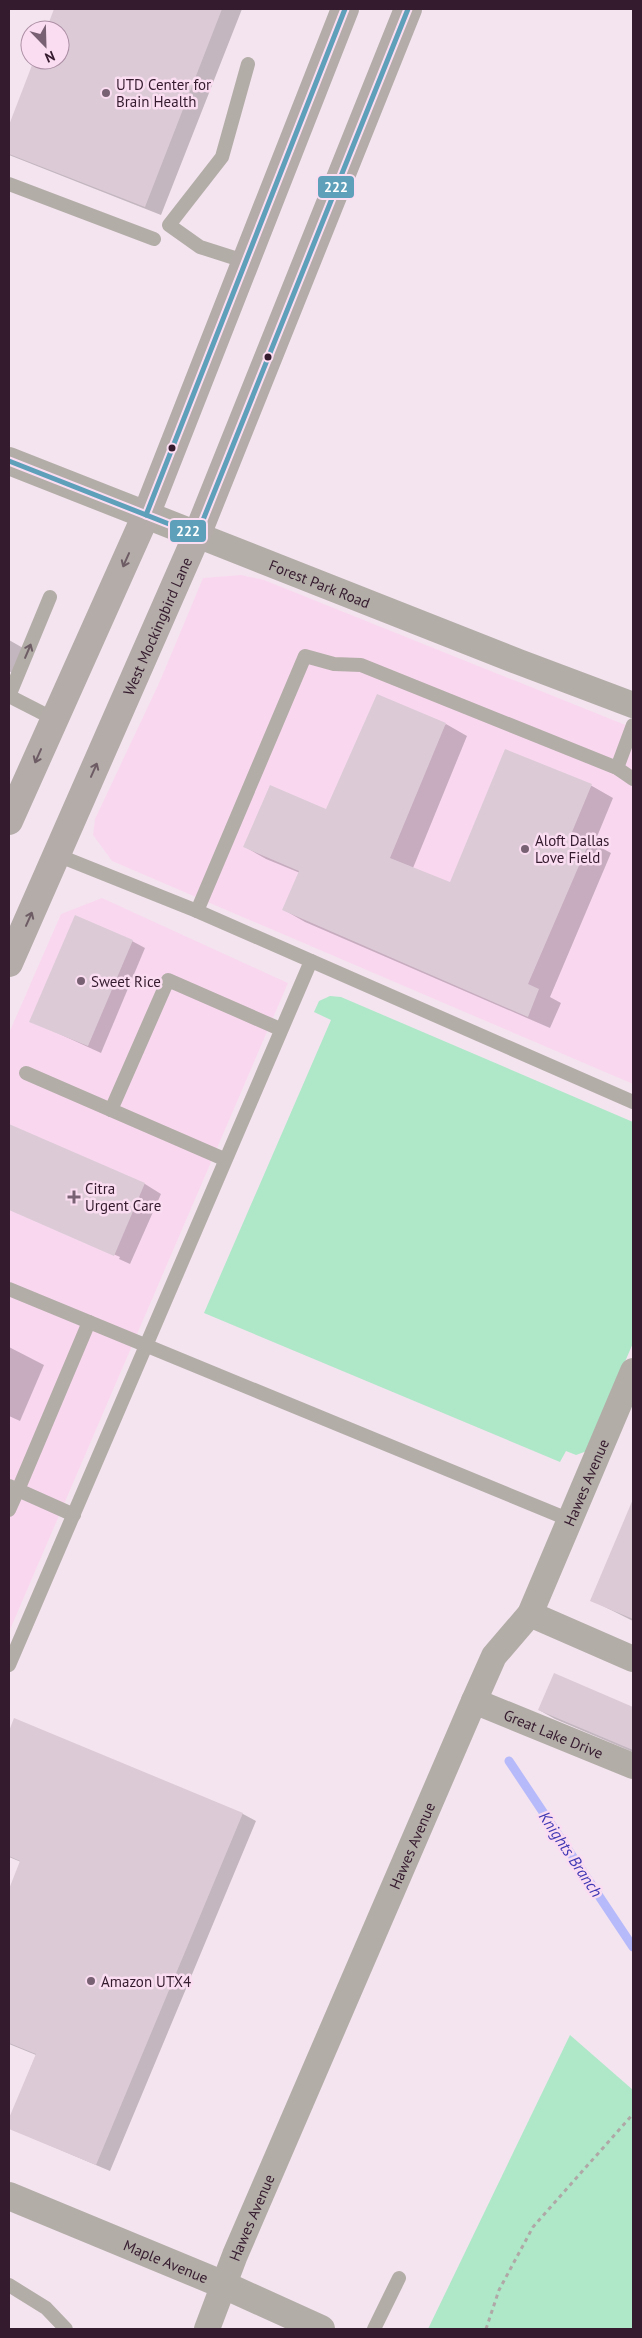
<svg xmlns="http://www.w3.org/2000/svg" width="642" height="2338" font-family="'PT Sans',sans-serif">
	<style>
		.built { fill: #f9d8ef }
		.green { fill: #aee8c9 }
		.shadow { fill: #0003 }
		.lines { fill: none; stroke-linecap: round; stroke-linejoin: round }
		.stream { stroke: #b6b9fa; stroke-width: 9 }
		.building { fill: #dccbd7 }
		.path { stroke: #afa8a6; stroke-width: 3; stroke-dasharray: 4 4; stroke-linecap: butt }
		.service { stroke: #b3ada8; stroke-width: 14 }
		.minor { stroke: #b3ada8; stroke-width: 26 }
		.tertiary { stroke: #b3ada8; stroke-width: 28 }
		.secondary { stroke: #b3aca8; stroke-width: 28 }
		.bus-1-casing { stroke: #fbddf2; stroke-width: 9 }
		.bus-1 { stroke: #5ea0b9; stroke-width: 5 }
		.oneway { stroke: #6e5c65 }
		.oneway2 { stroke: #6e5d65 }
		.poi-dot { fill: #786172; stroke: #fbddf2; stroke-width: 2 }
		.bus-dot { fill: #351b2e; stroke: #fbddf2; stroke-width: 2 }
		.labels { text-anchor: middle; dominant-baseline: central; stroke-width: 5; stroke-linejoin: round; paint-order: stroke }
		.poi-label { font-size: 15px; fill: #351b2e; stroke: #fbddf2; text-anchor: start }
		.street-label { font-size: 15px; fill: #351b2e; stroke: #fbddf2 }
		.water-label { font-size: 16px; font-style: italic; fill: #3e37b3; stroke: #fbddf2 }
		.line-badge { stroke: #fbddf2; stroke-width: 2 }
		.badge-label { font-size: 14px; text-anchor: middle; font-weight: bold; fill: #fff }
	</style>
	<rect width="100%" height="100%" fill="#f4e4ef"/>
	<!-- built -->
	<g class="built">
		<path d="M241 575 264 580 633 728V1084L112 861 93 835 95 819 160 681 203 578Z"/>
		<path d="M102 898 288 983 9 1632V1033L61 914Z"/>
	</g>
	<!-- green -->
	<g class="green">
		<path d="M330 996 341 997 633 1122V1343L587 1451 576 1455 566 1451 560 1462 204 1313 331 1020 314 1012 319 1001Z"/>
		<path d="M570 2035 633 2090V2329H428Z"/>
	</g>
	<!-- shadow -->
	<g class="shadow">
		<path d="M56 9H242L161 215 9 155V129L36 60H60V30H47Z"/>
		<path d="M9 640 23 648 12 673 9 671Z"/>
		<path d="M446 724 467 736 413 868 451 884 506 751 592 786 613 798 594 844 611 853 550 997 561 1003 550 1028 305 922 284 910 300 873 266 859 245 847 326 811Z"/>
		<path d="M132 941 145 948 101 1053 31 1021Z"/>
		<path d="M9 1125 145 1184 161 1194 130 1264 119 1259 120 1257 9 1209Z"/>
		<path d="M9 1347 44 1365 20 1421 9 1416Z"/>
		<path d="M625 1522 633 1526V1621L591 1600Z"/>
		<path d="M554 1675 633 1708V1752L555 1719 539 1710Z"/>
		<path d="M15 1720 243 1814 256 1821 110 2171 9 2128V2121L36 2055 9 2044V1922L15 1907 9 1904V1892L21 1862 9 1857V1734Z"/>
	</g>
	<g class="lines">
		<!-- stream -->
		<path class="stream" d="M509 1761 633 1947"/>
	</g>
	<!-- building -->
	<g class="building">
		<path d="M54 9H222L145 207 9 154V125L34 60H60V30H46Z"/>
		<path d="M377 694 446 723 390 858 450 882 505 749 592 784 572 832 590 840 528 984 539 989 528 1017 282 910 299 871 243 847 270 785 326 809Z"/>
		<path d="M75 915 133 940 88 1046 29 1022Z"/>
		<path d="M9 1124 145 1183 114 1256 9 1210Z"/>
		<path d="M633 1499V1619L590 1601Z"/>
		<path d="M554 1673 633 1707V1750L538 1710Z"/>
		<path d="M14 1718 243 1813 96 2165 9 2129V2118L36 2054 9 2043V1889L20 1861 9 1856V1731Z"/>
	</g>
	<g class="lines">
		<!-- path -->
		<path class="path" d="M486 2329 499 2290 533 2227 633 2114"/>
		<!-- service -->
		<g class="service">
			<path d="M9 184 154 239"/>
			<path d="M247 262 200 247 169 225 222 157 248 64"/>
			<path d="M9 696 50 597"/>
			<path d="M9 696 54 719"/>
			<path d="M617 768 633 725"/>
			<path d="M57 855 197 911 633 1102"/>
			<path d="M197 911 305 656 334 664 361 665 617 768 633 779"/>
			<path d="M26 1073 224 1159"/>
			<path d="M111 1110 168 980 280 1029"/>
			<path d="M9 1289 570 1520"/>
			<path d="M9 1486 18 1490 89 1322"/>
			<path d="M9 1510 18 1490 74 1515"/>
			<path d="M9 1665 311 961"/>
			<path d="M9 2285 46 2308 66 2329"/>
			<path d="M374 2329 399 2278"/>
		</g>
		<!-- minor -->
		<g class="minor">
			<path id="s1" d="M197 535 519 662 633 705"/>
			<path d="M530 1614 633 1659"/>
			<path id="s2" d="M474 1701 633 1766"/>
			<path id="s3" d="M207 2329 235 2255 474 1701 494 1656 530 1614 633 1371"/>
		</g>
		<!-- tertiary -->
		<g class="tertiary">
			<path d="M9 461 197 535"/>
			<path id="s4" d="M9 2196 224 2285 321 2329"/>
		</g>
		<!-- secondary -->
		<g class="secondary">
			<path d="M9 821 146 515 345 9"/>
			<path id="s5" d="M9 963 197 535 408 9"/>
		</g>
		<defs>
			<g id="bus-1">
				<path d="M9 461 197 535 408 9"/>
				<path d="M146 515 345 9"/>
			</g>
		</defs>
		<!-- bus-1 casing -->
		<use href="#bus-1" class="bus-1-casing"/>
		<!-- bus-1 -->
		<use href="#bus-1" class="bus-1"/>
	</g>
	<!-- one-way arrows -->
	<defs><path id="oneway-shaft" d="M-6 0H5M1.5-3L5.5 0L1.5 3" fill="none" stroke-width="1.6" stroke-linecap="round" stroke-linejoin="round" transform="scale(1.25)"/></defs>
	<g class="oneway">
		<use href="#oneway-shaft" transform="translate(126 560) rotate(114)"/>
		<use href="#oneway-shaft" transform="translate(38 756) rotate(114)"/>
		<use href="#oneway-shaft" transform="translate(94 770) rotate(-66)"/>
		<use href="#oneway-shaft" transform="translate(29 919) rotate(-66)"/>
	</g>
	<use class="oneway2" href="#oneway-shaft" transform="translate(28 651) rotate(-67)"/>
	<!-- markers -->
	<g class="poi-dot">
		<circle cx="106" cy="93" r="5"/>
		<circle cx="525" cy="849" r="5"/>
		<circle cx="81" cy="981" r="5"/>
		<path d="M71.5 1189.5h5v5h5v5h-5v5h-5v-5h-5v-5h5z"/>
		<circle cx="91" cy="1981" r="5"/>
	</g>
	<g class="bus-dot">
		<circle cx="268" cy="357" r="4.5"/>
		<circle cx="172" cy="448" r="4.5"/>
	</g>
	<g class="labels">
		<!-- poi labels -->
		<g class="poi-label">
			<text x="116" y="84">UTD Center for<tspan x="116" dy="17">Brain Health</tspan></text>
			<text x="535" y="840">Aloft Dallas<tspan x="535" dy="17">Love Field</tspan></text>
			<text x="91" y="981">Sweet Rice</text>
			<text x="85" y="1188">Citra<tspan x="85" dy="17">Urgent Care</tspan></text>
			<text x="101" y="1981">Amazon UTX4</text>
		</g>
		<!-- street labels -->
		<g class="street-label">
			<text stroke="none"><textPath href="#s1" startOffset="132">Forest Park Road</textPath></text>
			<text stroke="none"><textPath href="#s5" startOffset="368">West Mockingbird Lane</textPath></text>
			<text stroke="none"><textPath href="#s3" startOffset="930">Hawes Avenue</textPath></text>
			<text stroke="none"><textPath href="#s2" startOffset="86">Great Lake Drive</textPath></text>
			<text stroke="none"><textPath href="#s3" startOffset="525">Hawes Avenue</textPath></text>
			<text stroke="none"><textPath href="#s3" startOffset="120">Hawes Avenue</textPath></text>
			<text stroke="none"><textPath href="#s4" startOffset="170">Maple Avenue</textPath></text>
		</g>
		<!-- water labels -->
		<g class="water-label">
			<text transform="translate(571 1854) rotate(56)">Knights Branch</text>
		</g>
	</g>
	<g class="line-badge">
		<rect x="317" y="175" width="38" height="24" rx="5" fill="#5ea0b9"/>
		<rect x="169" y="519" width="38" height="24" rx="5" fill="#5ea0b9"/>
	</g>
	<g class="badge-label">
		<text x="336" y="192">222</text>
		<text x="188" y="536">222</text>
	</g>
	<!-- border -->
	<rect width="642" height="2338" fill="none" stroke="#351b2e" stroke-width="20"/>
	<!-- north arrow -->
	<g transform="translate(45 45) rotate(157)"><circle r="24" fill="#fbddf2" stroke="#ac8fa4"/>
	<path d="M0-4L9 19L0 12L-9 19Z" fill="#786172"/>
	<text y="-8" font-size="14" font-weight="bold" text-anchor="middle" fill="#351b2e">N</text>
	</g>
</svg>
